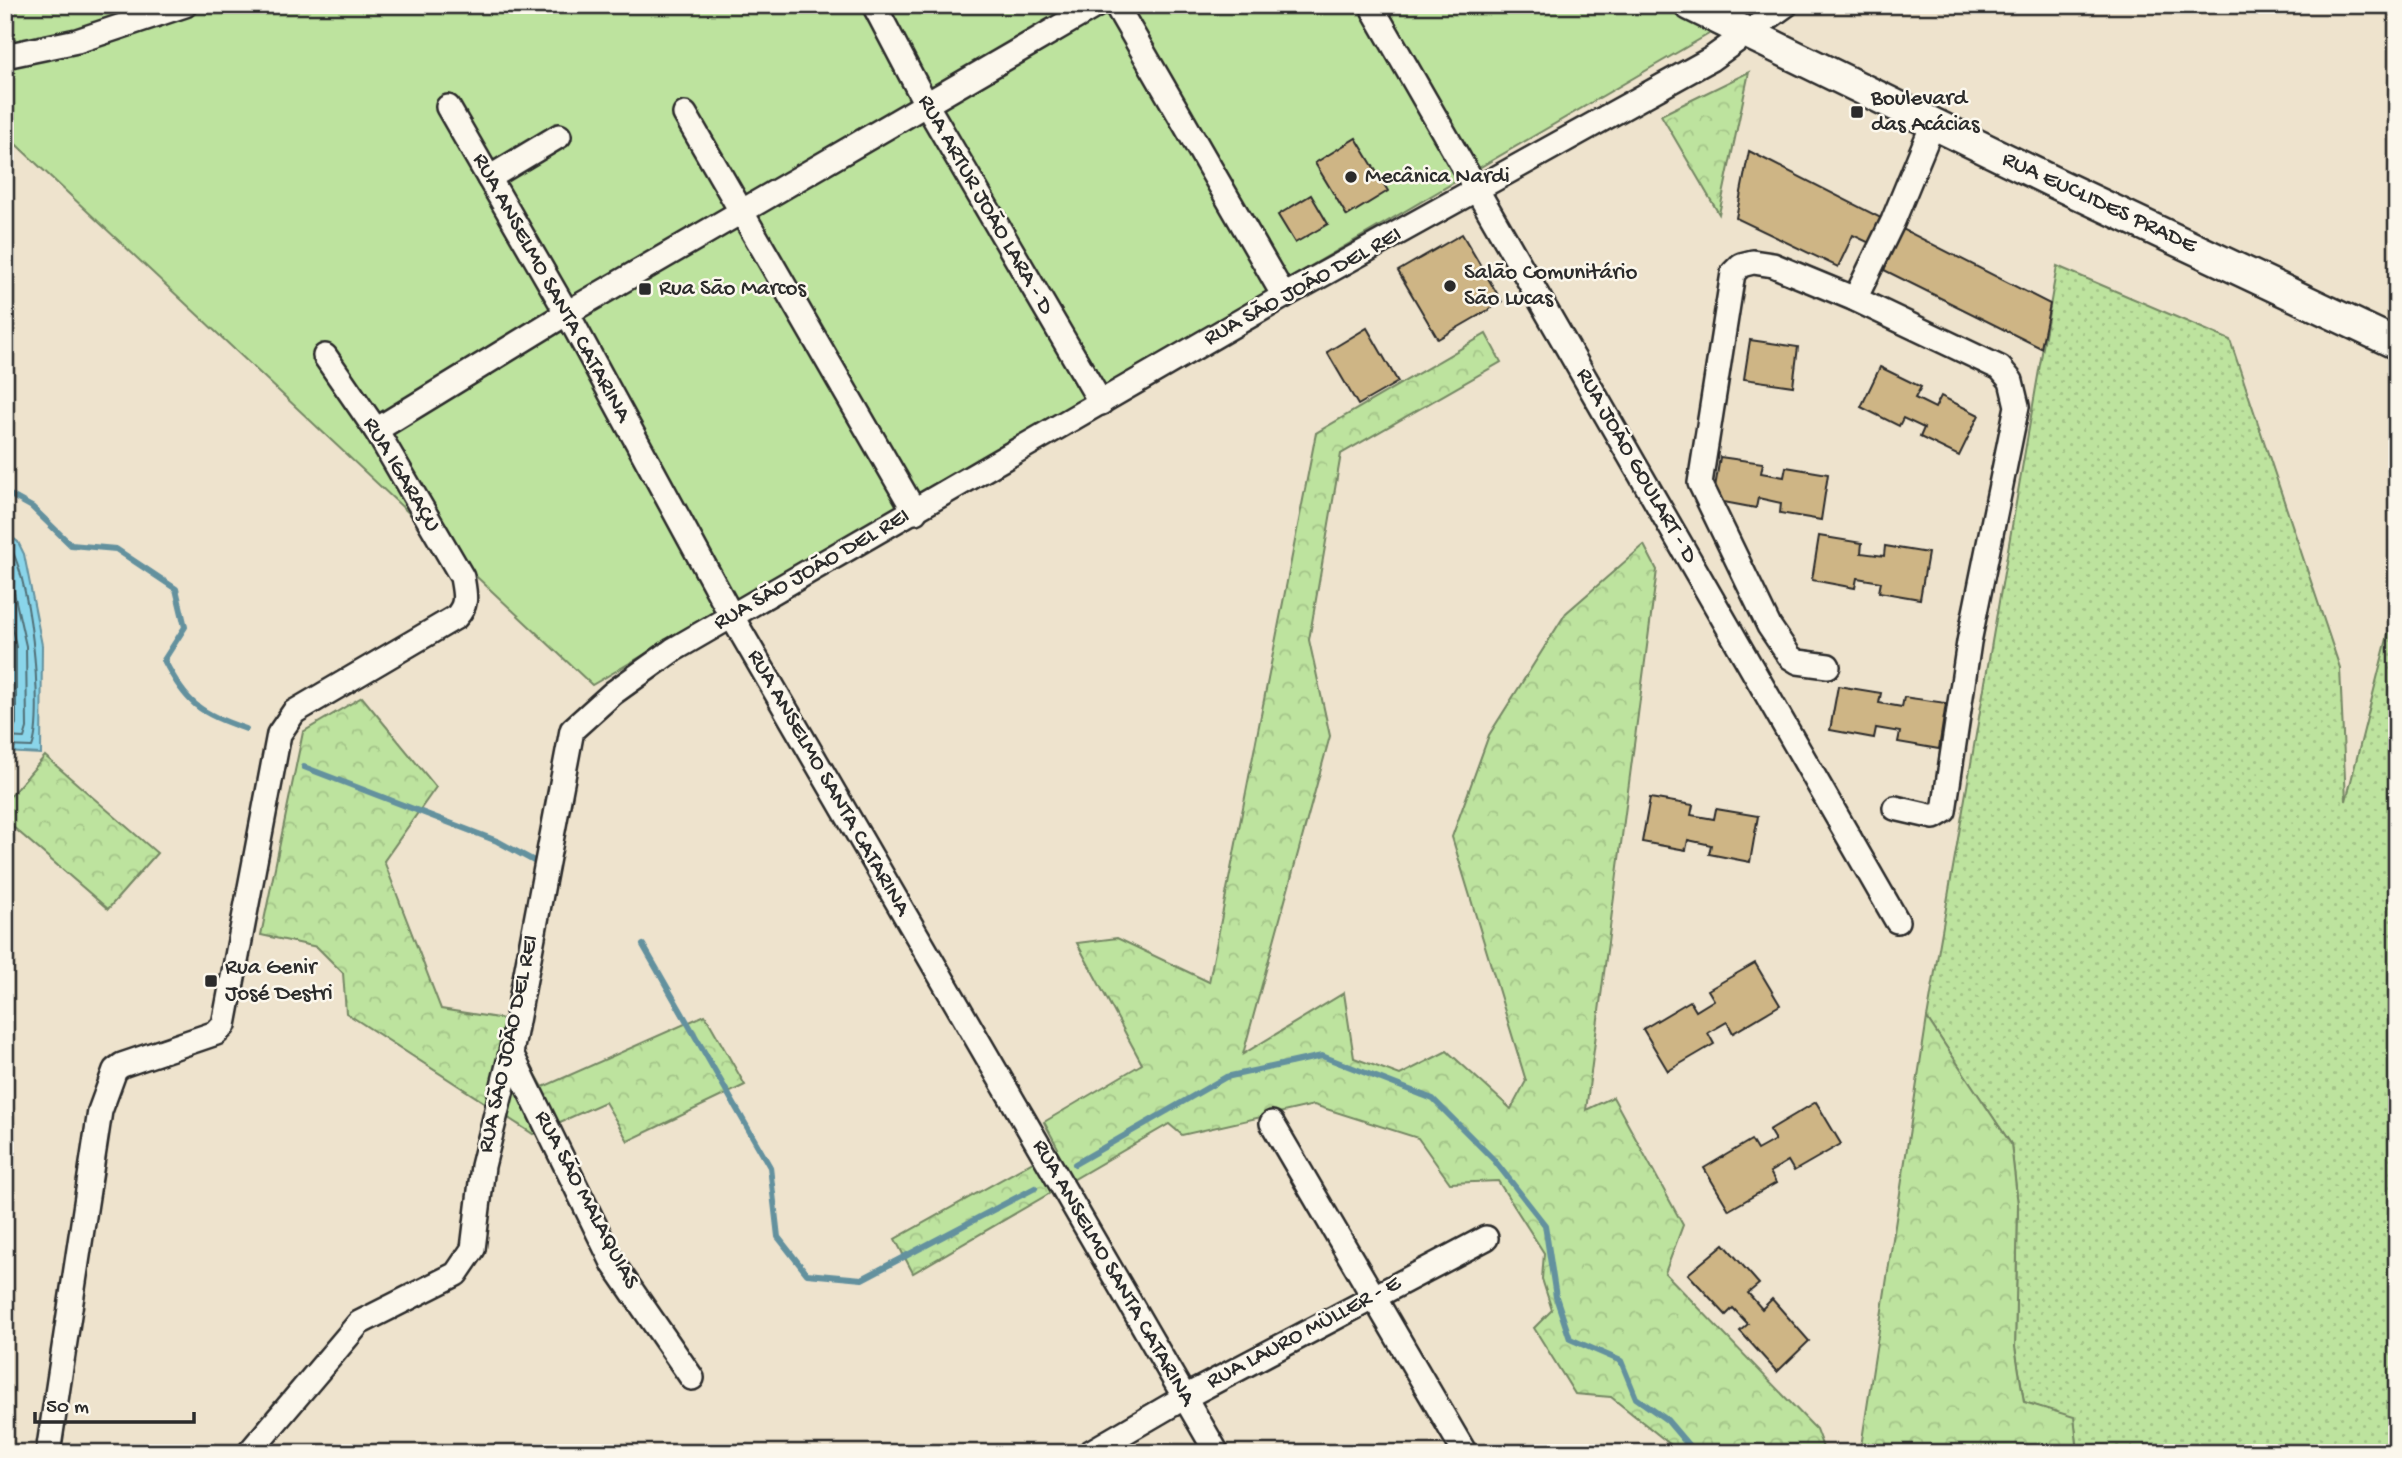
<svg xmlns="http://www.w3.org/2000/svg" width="2402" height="1458" font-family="'Gochi Hand',sans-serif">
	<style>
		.grass { fill: url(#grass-dots); stroke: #748764; stroke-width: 2 }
		.forest { fill: url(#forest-crowns); stroke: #748764; stroke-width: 2 }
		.park { fill: #bde39e; stroke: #748764; stroke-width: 2 }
		.water { fill: #8ad5ea; stroke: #64919e; stroke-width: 2 }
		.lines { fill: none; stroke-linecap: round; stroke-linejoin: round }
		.shore { stroke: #516f77; stroke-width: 2 }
		.stream { stroke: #64919e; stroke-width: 6 }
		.building { fill: #ceb585; stroke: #2b2b2b; stroke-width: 2 }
		.minor-casing { stroke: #2b2b2b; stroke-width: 28 }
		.major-casing { stroke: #2b2b2b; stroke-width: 35 }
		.minor { stroke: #fbf7ec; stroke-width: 23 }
		.major { stroke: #fbf7ec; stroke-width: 30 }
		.poi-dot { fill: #2b2b2b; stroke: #fbf7ec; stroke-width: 2.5 }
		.labels { text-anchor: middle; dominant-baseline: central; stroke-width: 5; stroke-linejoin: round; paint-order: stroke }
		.poi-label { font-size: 23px; fill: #2b2b2b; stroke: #fbf7ec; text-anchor: start }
		.street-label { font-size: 23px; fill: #2b2b2b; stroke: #fbf7ec }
	</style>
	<defs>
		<pattern id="grass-dots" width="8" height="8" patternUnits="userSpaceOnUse" patternTransform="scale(1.75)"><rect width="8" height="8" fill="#bde39e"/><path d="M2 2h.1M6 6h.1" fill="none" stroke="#a3c388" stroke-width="1.8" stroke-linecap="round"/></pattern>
		<pattern id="forest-crowns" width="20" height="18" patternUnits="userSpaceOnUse" patternTransform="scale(1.75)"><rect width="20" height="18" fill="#bde39e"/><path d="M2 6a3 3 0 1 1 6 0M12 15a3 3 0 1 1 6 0" fill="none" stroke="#a3c388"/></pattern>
	</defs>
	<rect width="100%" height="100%" fill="#eee3cd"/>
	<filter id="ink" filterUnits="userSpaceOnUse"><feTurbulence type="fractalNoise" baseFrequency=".0143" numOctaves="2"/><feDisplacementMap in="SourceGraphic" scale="14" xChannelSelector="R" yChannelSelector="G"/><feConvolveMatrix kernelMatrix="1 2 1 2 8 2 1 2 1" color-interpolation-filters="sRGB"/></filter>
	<g filter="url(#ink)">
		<!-- grass -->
		<path class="grass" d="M2057 266 2230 340 2340 668 2346 801 2397 599 2394 1453H2078L2074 1418 2024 1402 2015 1347 2018 1205 2011 1144 1927 1018Z"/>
		<!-- forest -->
		<g class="forest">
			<path d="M1749 72 1719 214 1661 115Z"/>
			<path d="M1486 334 1501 362 1341 454 1309 640 1330 736 1243 1054 1344 993 1354 1058 1400 1075 1447 1051 1511 1109 1526 1081 1452 837 1489 735 1566 613 1644 545 1657 570 1586 1110 1613 1097 1683 1225 1665 1273 1816 1429 1825 1453H1681L1611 1397 1575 1394 1534 1328 1552 1310 1542 1279 1544 1253 1498 1181 1450 1183 1418 1138 1314 1105 1182 1135 1169 1124 913 1273 895 1239 1058 1148 1044 1122 1142 1064 1077 943 1117 938 1209 982 1316 433Z"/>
			<path d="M362 697 436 787 384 861 441 1009 504 1019 543 1087 705 1015 745 1085 628 1141 605 1102 533 1134 346 1013 343 973 317 947 261 935 303 732Z"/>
			<path d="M45 756 157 853 108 909 5 820V802Z"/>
			<path d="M1927 1018 2011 1144 2018 1205 2015 1347 2024 1402 2074 1417 2078 1453H1860Z"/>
		</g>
		<!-- park -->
		<path class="park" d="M5 5H1742L1750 10 592 685 5 134Z"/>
		<!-- water -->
		<path class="water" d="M5 532 18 542 24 554 42 645 41 754 5 752Z"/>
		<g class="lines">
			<!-- shore -->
			<g class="shore">
				<path d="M5 541C30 562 45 717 32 747L5 746"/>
				<path d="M5 553 26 646 27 728 24 738 5 737"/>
				<path d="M5 594 16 647V724L14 727H5"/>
			</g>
			<!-- stream -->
			<g class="stream">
				<path d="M5 492 32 507 71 545 116 549 176 589 185 627 164 660C188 705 198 712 246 729"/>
				<path d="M304 767 497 841 534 861"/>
				<path d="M643 945 770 1167 778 1237 807 1274 862 1279 1035 1188"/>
				<path d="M1075 1164 1226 1077 1322 1056 1433 1099 1494 1160 1545 1225 1556 1297 1570 1339 1621 1361 1636 1398 1667 1420 1695 1453"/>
			</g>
		</g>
		<!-- building -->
		<g class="building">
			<path d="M1356 138 1388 191 1347 216 1315 163Z"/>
			<path d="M1749 151 2050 304 2041 348 1884 270 1891 253 1853 235 1838 267 1736 218Z"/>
			<path d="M1311 195 1328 224 1295 243 1278 215Z"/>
			<path d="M1462 234 1502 302 1438 339 1398 271Z"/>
			<path d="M1367 328 1398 382 1358 405 1327 352Z"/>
			<path d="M1750 340 1798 347 1793 386 1744 379Z"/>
			<path d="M1880 367 1921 387 1915 398 1935 408 1941 396 1979 415 1959 456 1920 437 1924 428 1903 418 1899 426 1861 407Z"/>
			<path d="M1720 457 1763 463 1761 473 1784 477 1786 467 1828 474 1821 520 1780 513 1781 503 1758 498 1756 508 1713 500Z"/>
			<path d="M1819 536 1862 543 1861 553 1884 556 1885 546 1928 553 1920 599 1879 592 1881 582 1857 578 1855 588 1812 580Z"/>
			<path d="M1838 686 1881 693 1879 703 1902 707 1904 697 1946 703 1939 749 1898 742 1900 732 1876 728 1874 738 1830 730Z"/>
			<path d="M1650 798 1693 805 1691 815 1714 819 1716 809 1758 816 1750 862 1709 854 1711 845 1688 840 1686 850 1642 842Z"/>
			<path d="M1755 963 1780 1005 1733 1033 1727 1022 1708 1033 1714 1044 1668 1071 1643 1029 1690 1001 1696 1011 1714 1000 1708 990Z"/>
			<path d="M1816 1102 1841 1144 1794 1171 1788 1161 1770 1172 1776 1183 1729 1210 1704 1168 1751 1140 1757 1150 1775 1140 1769 1130Z"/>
			<path d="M1724 1244 1759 1284 1748 1293 1762 1309 1772 1299 1809 1341 1777 1372 1740 1331 1748 1324 1733 1308 1726 1315 1688 1274Z"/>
		</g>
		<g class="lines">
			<defs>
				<g id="minor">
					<path d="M874 5 926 104 1101 403"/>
					<path d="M1116 5 1284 296"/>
					<path d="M1374 11 1897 921"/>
					<path d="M5 56 77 41 185 5"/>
					<path d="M448 107 567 313 731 615 1217 1453"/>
					<path d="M685 114 915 512"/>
					<path d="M489 178 559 136"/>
					<path d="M1855 299 1893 221 1933 124"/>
					<path d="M376 430 567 313 1097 5"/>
					<path d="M1828 666 1798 662 1790 657 1769 626 1700 483 1733 273 1741 265 1753 262 1773 265 1855 299 2000 368 2011 381 2017 406 1969 642 1944 811 1934 817 1895 808"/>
					<path d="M511 1053 614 1265 692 1378"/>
					<path d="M1272 1123 1465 1453"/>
					<path d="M48 1453 100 1111 115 1070 122 1065 216 1033 224 1025 279 734 294 712 456 617C468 604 465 595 462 577L376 430 325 356"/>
					<path d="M249 1453 359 1323 456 1274 473 1249 483 1166 511 1053 572 730 613 693 673 650 1284 296 1711 59 1786 5"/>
					<path d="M1089 1453 1185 1397 1486 1238"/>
				</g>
				<path id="major" d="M1690 5 2051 181 2397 344"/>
			</defs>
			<!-- minor casing -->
			<use href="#minor" class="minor-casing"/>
			<!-- major casing -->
			<use href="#major" class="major-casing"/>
			<!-- minor -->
			<use href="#minor" class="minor"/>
			<!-- major -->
			<use href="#major" class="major"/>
		</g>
	</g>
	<!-- markers -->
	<g class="poi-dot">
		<rect x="1850" y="105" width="14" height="14" rx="3.5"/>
		<circle cx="1351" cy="177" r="7"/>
		<circle cx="1450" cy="286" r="7"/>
		<rect x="638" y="282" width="14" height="14" rx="3.5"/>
		<rect x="204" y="974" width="14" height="14" rx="3.5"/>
	</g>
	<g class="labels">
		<!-- poi labels -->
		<g class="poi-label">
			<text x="1871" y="99">Boulevard<tspan x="1871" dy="26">das Acácias</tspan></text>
			<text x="1365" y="177">Mecânica Nardi</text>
			<text x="1464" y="273">Salão Comunitário<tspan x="1464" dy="26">São Lucas</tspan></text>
			<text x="659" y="289">Rua São Marcos</text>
			<text x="225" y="968">Rua Genir<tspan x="225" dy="26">José Destri</tspan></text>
		</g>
		<!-- street labels -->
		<g class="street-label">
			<text transform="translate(2099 203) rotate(25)">RUA EUCLIDES PRADE</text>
			<text transform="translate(985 205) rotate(60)">RUA ARTUR JOÃO LARA - D</text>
			<text transform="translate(1303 287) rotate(-29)">RUA SÃO JOÃO DEL REI</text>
			<text transform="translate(551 288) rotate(61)">RUA ANSELMO SANTA CATARINA</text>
			<text transform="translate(1636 466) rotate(60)">RUA JOÃO GOULART - D</text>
			<text transform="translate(401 475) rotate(59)">RUA IGARAÇU</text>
			<text transform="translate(812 570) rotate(-30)">RUA SÃO JOÃO DEL REI</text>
			<text transform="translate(828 783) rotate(60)">RUA ANSELMO SANTA CATARINA</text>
			<text transform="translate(509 1044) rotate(-78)">RUA SÃO JOÃO DEL REI</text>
			<text transform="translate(586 1200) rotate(62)">RUA SÃO MALAQUIAS</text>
			<text transform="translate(1113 1273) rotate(60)">RUA ANSELMO SANTA CATARINA</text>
			<text transform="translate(1304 1333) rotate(-28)">RUA LAURO MÜLLER - E</text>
		</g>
	</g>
	<!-- margin -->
	<rect width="2402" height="1458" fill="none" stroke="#fbf7ec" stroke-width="28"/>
	<rect x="14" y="14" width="2374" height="1430" fill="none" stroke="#2b2b2b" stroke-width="2.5" filter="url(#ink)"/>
	<!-- scale -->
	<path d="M35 1412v10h159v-10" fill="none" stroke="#2b2b2b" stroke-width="3.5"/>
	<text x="46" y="1412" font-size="21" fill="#2b2b2b" stroke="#fbf7ec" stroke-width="5" paint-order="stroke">50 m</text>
</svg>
